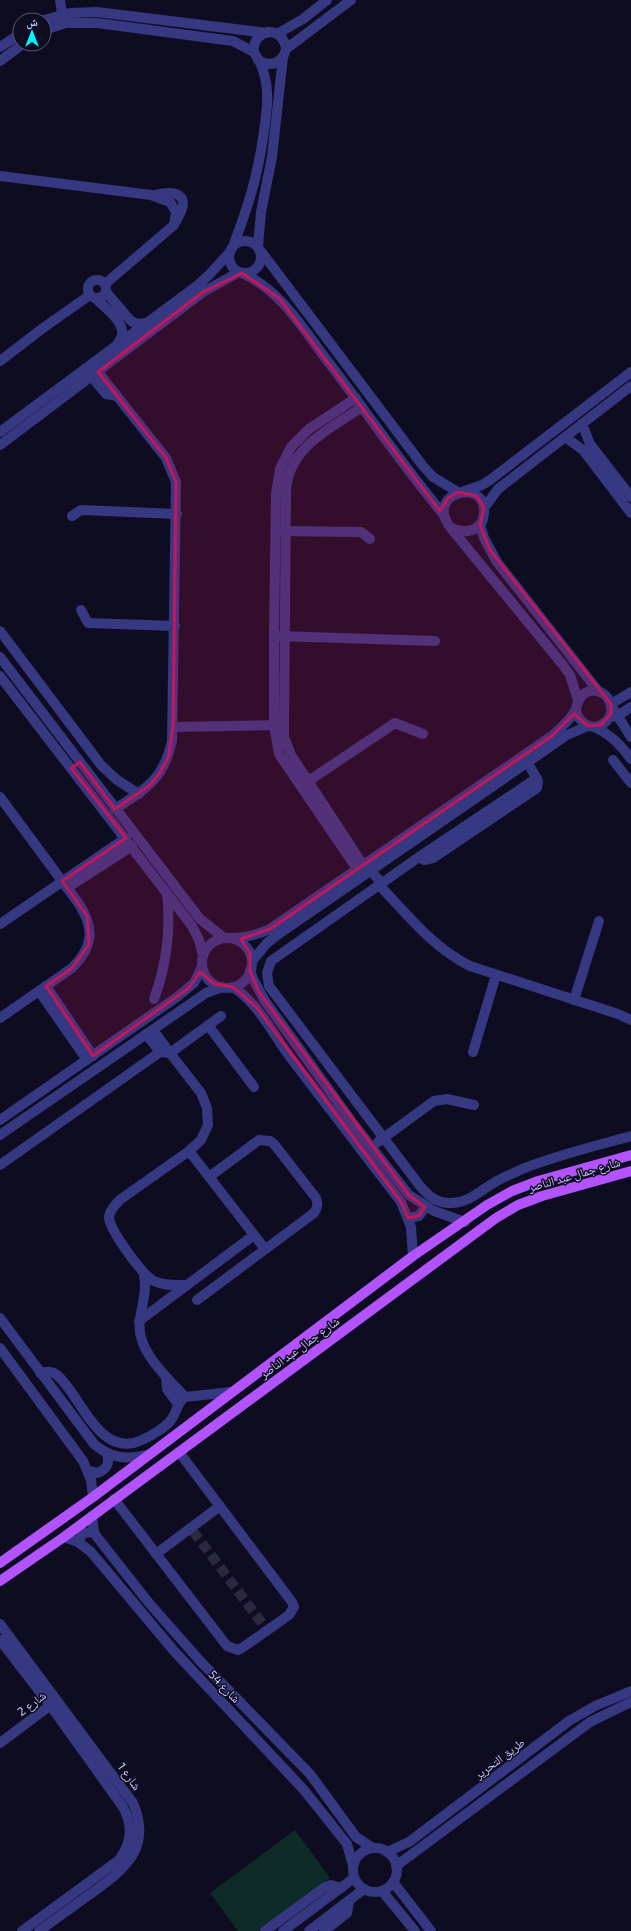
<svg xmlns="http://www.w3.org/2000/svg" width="631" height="1931" font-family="'Exo 2','Noto Naskh Arabic',sans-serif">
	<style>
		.green { fill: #0f2b28 }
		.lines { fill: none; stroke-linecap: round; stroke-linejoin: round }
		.minor-tunnel { stroke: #2b2942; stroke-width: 10; stroke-dasharray: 10 5; stroke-linecap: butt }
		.minor { stroke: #363882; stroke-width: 10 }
		.major { stroke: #b253ff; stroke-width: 10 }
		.marked { fill: #c2185b; fill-opacity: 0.2; stroke: #c2185b; stroke-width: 3; stroke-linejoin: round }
		.labels { text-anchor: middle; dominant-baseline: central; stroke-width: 3; stroke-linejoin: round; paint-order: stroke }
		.street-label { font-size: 12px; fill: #cfccff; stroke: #0e0c21 }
	</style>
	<rect width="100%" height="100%" fill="#0e0c21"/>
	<!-- green -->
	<path class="green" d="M295 1830 330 1878 259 1931H238L210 1893Z"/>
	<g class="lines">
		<!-- minor-tunnel -->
		<path class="minor-tunnel" d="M193 1531 264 1626"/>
		<!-- minor -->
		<g class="minor">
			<path d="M60 0 62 14"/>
			<path d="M44 20 70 13 97 12 267 33"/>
			<path d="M44 30 66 23H97L233 41 254 52"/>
			<path d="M277 34 303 19 327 0"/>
			<path d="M0 47 20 34"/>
			<path d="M286 49 351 0"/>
			<path d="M0 61 23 44"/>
			<path d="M0 176 151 195 170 202 176 212 174 225 105 284"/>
			<path d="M155 195C180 189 191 197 176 221"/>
			<circle cx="245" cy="257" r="16"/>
			<path d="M234 244C248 206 257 179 263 138 265 123 268 108 267 93 267 83 263 69 259 60 257 57 255 55 254 52 252 43 259 34 268 32 279 31 285 40 286 49 283 63 270 68 258 60"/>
			<path d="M258 246 261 212 272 157 283 57"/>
			<path d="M260 250 423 466 433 477 458 492"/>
			<path d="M242 273C281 291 302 327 326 359 366 411 402 465 444 515"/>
			<circle cx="97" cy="289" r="9"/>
			<path d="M106 292 130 320 136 324 146 323"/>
			<path d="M95 298C104 307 125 321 122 336 121 339 118 342 117 345"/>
			<path d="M0 361 43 328 90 295"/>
			<path d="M98 372 166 458 176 482 172 741C163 780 147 788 115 809"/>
			<path d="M92 377 106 394 117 396"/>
			<path d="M356 398 309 429 291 447 280 469 276 494 274 636V725L279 754 357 869"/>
			<path d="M362 407C330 429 288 447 286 491L284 725V737L291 755 363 865"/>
			<path d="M582 424 590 444 631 497"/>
			<path d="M0 432 198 285 209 275 229 253"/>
			<path d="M565 437 583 450 631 513"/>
			<path d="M0 445 203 292 239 272"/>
			<path d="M464 491 482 485 490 480 631 372"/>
			<path d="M484 508 498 489 631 386"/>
			<path d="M72 516 81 510 177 514"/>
			<path d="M480 525 484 538 497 562 599 692"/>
			<path d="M450 527C463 535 483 532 484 513 487 477 424 492 450 527L563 665 570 675 578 700"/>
			<path d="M280 531 361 532 370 539"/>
			<path d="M81 610 88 623 175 626"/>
			<path d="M0 631 101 765 117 780 139 794"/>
			<path d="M277 636 435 641"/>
			<path d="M0 657 200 919 224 938"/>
			<path d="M0 676 192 926 199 940 203 956"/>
			<path d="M611 704 631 692"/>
			<path d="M612 707 631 737"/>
			<path d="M616 717 631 707"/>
			<path d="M173 727 281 725"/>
			<path d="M594 727C610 734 620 744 631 759"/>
			<path d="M613 760 631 783"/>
			<path d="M537 778 419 857 271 961 267 973 269 986 420 1186C428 1196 438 1204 451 1203 468 1203 478 1192 492 1184 501 1178 512 1174 522 1169 557 1155 595 1146 631 1136"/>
			<path d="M304 784 395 723 423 734"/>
			<path d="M0 797 79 904C95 929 93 947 72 968L0 1018"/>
			<path d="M419 857 424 860 433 858 537 788 538 781 528 763"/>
			<path d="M371 871 378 879 379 885C408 915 432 947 470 966L618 1014 631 1020"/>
			<path d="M67 888 132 846"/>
			<path d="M0 924 126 838"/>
			<path d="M232 938C246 938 257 935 270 929L552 736C560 729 569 721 575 711 578 705 577 698 585 693 605 682 622 711 603 724 591 732 578 722 576 710"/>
			<circle cx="227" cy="963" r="25"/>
			<path d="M252 961 267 943 276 936 567 735 588 726"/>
			<path d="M250 971 254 981 265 1001 352 1122 409 1195 434 1211 465 1222"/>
			<path d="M46 986 93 1056"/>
			<path d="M233 987C259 1004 272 1033 290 1057 327 1106 364 1154 401 1202L411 1227 413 1256"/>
			<path d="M39 991 87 1060"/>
			<path d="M154 999C167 964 171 931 167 893"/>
			<path d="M574 1000 599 921"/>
			<path d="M208 1025 254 1087"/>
			<path d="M153 1030 170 1053 221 1016"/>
			<path d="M146 1034 160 1052"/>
			<path d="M473 1052 496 975"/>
			<path d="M0 1120 177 997 194 983 202 967"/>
			<path d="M0 1135 206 993 222 987"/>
			<path d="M378 1142 434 1101 447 1099 474 1105"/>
			<path d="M189 1151 265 1249"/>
			<path d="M0 1165 160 1052 170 1053 201 1093 207 1108 208 1125 201 1140 189 1151 121 1199C116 1204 110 1209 109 1217 109 1229 142 1275 154 1281 164 1286 176 1285 187 1285"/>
			<path d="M408 1218 419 1216 425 1207"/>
			<path d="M144 1275C147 1294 142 1302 140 1320 135 1350 167 1377 185 1397"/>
			<path d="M197 1300 314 1213C318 1207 318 1204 316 1198L274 1144 270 1141 259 1140 209 1177"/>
			<path d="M0 1318 94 1444C110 1458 126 1460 146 1455"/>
			<path d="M139 1321 254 1235"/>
			<path d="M0 1348 83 1461 91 1480 93 1497"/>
			<path d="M40 1373C46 1371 52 1371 57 1375 81 1395 99 1460 142 1440 151 1436 166 1427 171 1420 177 1412 177 1402 185 1397L231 1392"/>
			<path d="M166 1377 167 1389 178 1404"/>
			<path d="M89 1471 98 1473C107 1469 110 1463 107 1453"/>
			<path d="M114 1499 227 1646 238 1650 242 1648 289 1615 294 1607 292 1602 179 1452"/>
			<path d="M92 1516 94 1532 97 1537 149 1603 201 1662 310 1774 356 1837 373 1848"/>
			<path d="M64 1537 78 1542 91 1552 174 1651 304 1790 347 1844 353 1866"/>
			<path d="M78 1542 83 1533 94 1532"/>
			<path d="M156 1554 220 1506"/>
			<path d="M0 1624 133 1803C153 1850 123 1870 89 1895 72 1907 56 1919 39 1931"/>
			<path d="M0 1640 50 1705 123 1807C133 1826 132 1842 119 1860L22 1931"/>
			<path d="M0 1743 56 1701"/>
			<circle cx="375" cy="1870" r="22"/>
			<path d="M387 1852 409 1842 569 1721 595 1706 631 1691"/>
			<path d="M396 1866 590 1722 631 1702"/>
			<path d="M393 1882 431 1931"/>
			<path d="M382 1891 415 1931"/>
			<path d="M265 1931 325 1887 331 1885 341 1888"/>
			<path d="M283 1931 354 1878"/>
			<path d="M309 1931 364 1889"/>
			<path d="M324 1931 347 1913 349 1901"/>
		</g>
		<!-- major -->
		<g class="major">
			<path d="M0 1563 93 1497 413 1256 487 1205 512 1191 538 1181 631 1155"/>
			<path d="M0 1581 64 1537 496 1218 518 1205 542 1196 631 1171"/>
		</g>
	</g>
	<!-- marked area -->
	<path class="marked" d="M242 273 279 298 440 511 448 498 458 492 477 496 484 508 480 525 490 550 611 704V714L601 725 588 726 574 714 552 736 270 929 241 939 250 953V971L259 992 409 1195 425 1207 419 1216 408 1218 401 1202 257 1008 233 987 214 984 200 972 189 988 93 1056 46 986 72 968 89 944 87 916 62 881 126 838 71 768 80 762 115 809 150 785 159 774 168 758 173 727 176 482 166 458 98 372 203 292Z"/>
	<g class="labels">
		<!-- street labels -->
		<g class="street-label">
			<text transform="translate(574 1174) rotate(-16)">شارع جمال عبد الناصر</text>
			<text transform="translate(299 1347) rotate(-36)">شارع جمال عبد الناصر</text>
			<text transform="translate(225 1686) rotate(46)">شارع 54</text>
			<text transform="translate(31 1703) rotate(-37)">شارع 2</text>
			<text transform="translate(499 1758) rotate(-37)">طريق التحرير</text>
			<text transform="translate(130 1776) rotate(54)">شارع 1</text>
		</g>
	</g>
	<!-- north arrow -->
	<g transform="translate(32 32)"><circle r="19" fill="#0e0c21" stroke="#5b597a"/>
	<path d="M0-3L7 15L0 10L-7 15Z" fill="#00f1f7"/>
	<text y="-6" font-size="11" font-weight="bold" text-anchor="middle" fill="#cfccff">ش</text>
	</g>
</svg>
